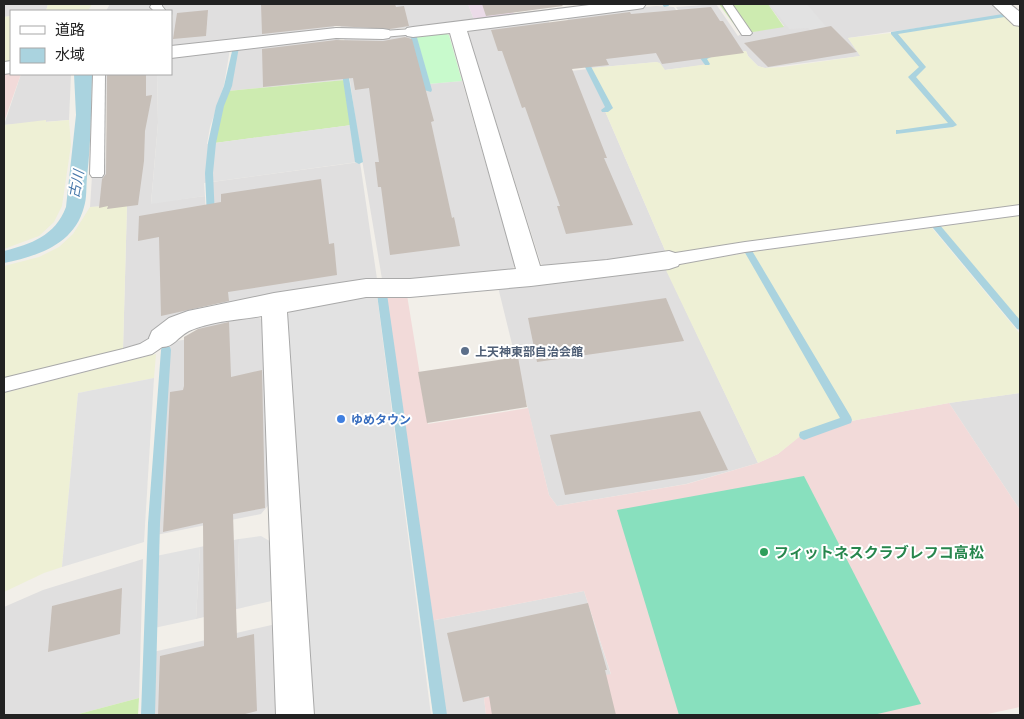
<svg xmlns="http://www.w3.org/2000/svg" width="1024" height="719" font-family="'IBM Plex Sans','Noto Sans JP',sans-serif">
	<style>
		.residential { fill: #e0dfdf }
		.commercial { fill: #f2dad9 }
		.industrial { fill: #ebdbe8 }
		.farmland { fill: #eef0d5 }
		.grass { fill: #cdebb0 }
		.park { fill: #c8facc }
		.pitch { fill: #88e0be }
		.parking { fill: #e2e2e2 }
		.water { fill: #aad3df }
		.lines { fill: none; stroke-linecap: round; stroke-linejoin: round }
		.stream { fill: #aad3df; fill-rule: evenodd }
		.building { fill: #c7bfb8 }
		.service-casing { stroke: #a9a9a9; stroke-width: 2 }
		.minor-casing { stroke: #a9a9a9; stroke-width: 2 }
		.service { fill: #fff; fill-rule: evenodd }
		.minor { fill: #fff; fill-rule: evenodd }
		.service-dot { fill: #5c6f8a; stroke: #fff; stroke-width: 2 }
		.shop-dot { fill: #3f7fe0; stroke: #fff; stroke-width: 2 }
		.leisure-dot { fill: #2e9e5b; stroke: #fff; stroke-width: 2 }
		.labels { text-anchor: middle; dominant-baseline: central; stroke-width: 4; stroke-linejoin: round; paint-order: stroke }
		.service-label { font-size: 12px; font-weight: bold; fill: #4e5e75; stroke: #fff; text-anchor: start }
		.shop-label { font-size: 12px; font-weight: bold; fill: #366cbe; stroke: #fff; text-anchor: start }
		.water-label { font-size: 14px; font-style: italic; fill: #4a7aab; stroke: #fff }
		.near-leisure-label { font-size: 15px; font-weight: bold; fill: #27864d; stroke: #fff; text-anchor: start }
	</style>
	<rect width="100%" height="100%" fill="#f2efe9"/>
	<!-- residential -->
	<g class="residential">
		<path d="M4 4H48L46 11H11V16L4 17Z"/>
		<path d="M110 4H151L150 9 152 11H106Z"/>
		<path d="M163 4H331L334 29 171 48 173 16 171 11H168L163 6Z"/>
		<path d="M395 4H468L474 20 386 30 341 29 339 12 394 6Z"/>
		<path d="M716 4 738 36 741 34 784 26 768 4H995L1007 15 848 38 861 56 765 68 758 66 748 56 746 51 710 57 676 7Z"/>
		<path d="M656 6 674 7 706 56 701 58 705 65 664 70 657 62 591 68 567 18 592 12Z"/>
		<path d="M548 20 571 71 588 69 607 108 605 111 667 255 552 270 541 264 468 33 474 28Z"/>
		<path d="M412 35 416 41 426 90 429 89 428 84 462 81 515 266 507 274 410 282 382 279 356 124 344 37 383 38Z"/>
		<path d="M339 37 345 80 228 91 237 48Z"/>
		<path d="M21 74H71L69 120 4 125Z"/>
		<path d="M106 74H157L158 123 151 203 205 196 210 303 169 319 157 334 143 343 123 350 127 205 90 207 92 176 105 175 107 128Z"/>
		<path d="M360 162 377 279 220 305 212 182Z"/>
		<path d="M666 269 758 463 686 484 557 506 549 495 498 287 610 277Z"/>
		<path d="M256 316 265 321 271 502 261 514 156 535 169 342 197 338 199 325Z"/>
		<path d="M1020 393V510L949 403Z"/>
		<path d="M239 539 237 609 196 619 200 547Z"/>
		<path d="M143 559 139 698 75 715H4V607L43 590Z"/>
		<path d="M584 591 611 675 484 698 486 715H444L430 621Z"/>
		<path d="M276 624 280 715H151L153 652Z"/>
	</g>
	<!-- commercial -->
	<g class="commercial">
		<path d="M4 71H11V74H21L4 122Z"/>
		<path d="M407 295 428 424 528 408 549 495 557 506 687 484 758 463 778 454 801 435 803 438 851 421 949 403 1020 510V707L983 715H486L484 698 515 691 611 674 584 591 430 621 385 309V298Z"/>
	</g>
	<!-- industrial -->
	<path class="industrial" d="M468 4H510L515 16 474 20Z"/>
	<!-- farmland -->
	<g class="farmland">
		<path d="M48 4H92L88 11H46Z"/>
		<path d="M11 16V61L4 63V17Z"/>
		<path d="M1009 16 1020 26V205L667 255 605 111 610 108 591 68 657 62 660 63 665 70 708 64 705 58 746 51 748 56 758 66 765 68 783 67 860 56 848 38 891 33 921 67 912 74 911 76 913 81 951 124 898 132 941 129 955 126 916 81 914 77 925 68 895 34Z"/>
		<path d="M46 120V122L69 120 71 145 62 206 54 222 39 236 4 249V125Z"/>
		<path d="M127 205 123 350 4 379V266L39 257 59 247 73 234 90 207Z"/>
		<path d="M1020 215V323L939 227Z"/>
		<path d="M932 228 1020 334V393L949 403 851 421 750 252Z"/>
		<path d="M747 253 843 418 803 434 778 454 758 463 664 266Z"/>
		<path d="M156 354 154 378 78 393 62 567 44 573 4 592V393Z"/>
	</g>
	<!-- grass -->
	<g class="grass">
		<path d="M719 4H768L784 27 741 34Z"/>
		<path d="M345 80 352 125 215 143 218 124 228 91Z"/>
		<path d="M139 698 138 715H75Z"/>
	</g>
	<!-- park -->
	<path class="park" d="M442 32 449 35 462 81 428 84 415 35Z"/>
	<!-- pitch -->
	<path class="pitch" d="M804 476 921 704 873 715H679L617 510Z"/>
	<!-- parking -->
	<g class="parking">
		<path d="M769 4H807L835 37 818 39 808 28 789 29Z"/>
		<path d="M230 49 224 85 210 127 207 144 352 125 358 162 204 183 205 196 151 204 158 123 157 74H171V56Z"/>
		<path d="M377 295 431 715H309L285 317 295 307Z"/>
		<path d="M154 378 144 542 62 567 78 393Z"/>
		<path d="M261 536 273 543 276 600 237 609 239 539Z"/>
		<path d="M200 547 196 619 154 628 156 556Z"/>
	</g>
	<!-- water -->
	<path class="water" d="M74 74H92V77C91 111 91 143 87 177 86 187 87 198 84 207 74 245 37 256 4 263V251C31 244 55 236 66 207L76 115Z"/>
	<g class="lines">
		<!-- stream -->
		<g class="stream">
			<path d="M662 4H668L669 6 664 7Z"/>
			<path d="M1009 13 1012 15 1011 16 898 34 926 67 916 77 957 125 953 127 896 134V130H899L948 123 908 77 919 67 891 34V32Z"/>
			<path d="M413 32 416 34 432 90 431 92 424 90 410 34Z"/>
			<path d="M236 45 239 47 232 86 224 106 216 143 213 173 215 218 211 221 207 218 205 173 208 143 216 106 224 86 233 47Z"/>
			<path d="M702 50H706L711 57 707 59 710 64 709 65H705L700 58 704 56 701 51Z"/>
			<path d="M583 55 586 57 613 108 608 112H602L601 110 605 107 580 57Z"/>
			<path d="M344 64 347 66 363 162 359 164 355 162 341 66Z"/>
			<path d="M936 223 939 224 1020 320V330L1017 329 933 228 932 226Z"/>
			<path d="M748 248 751 249 851 417 852 420 851 423 804 440 800 438 799 435 800 432 840 418 744 251Z"/>
			<path d="M382 291 387 294 447 715H433L377 294Z"/>
			<path d="M166 346 170 347 171 350 160 523 155 715H141L148 523 161 350 162 347Z"/>
		</g>
	</g>
	<!-- building -->
	<g class="building">
		<path d="M261 4H395L396 7 404 6 409 26 390 29 336 26 262 34Z"/>
		<path d="M482 4H561L563 6 486 16Z"/>
		<path d="M711 7 720 21H723L744 53 662 64 656 53 606 59 609 65 572 69 607 158H604L633 225 566 234 557 206H560L525 107 522 108 502 51H498L491 30 630 12 631 14Z"/>
		<path d="M208 10 206 36 173 39 177 13Z"/>
		<path d="M831 26 857 52 768 67 744 43Z"/>
		<path d="M405 37 412 39 434 121 431 122 452 218 454 217 460 246 390 255 381 187H378L375 162H379L369 88 355 90 353 78 263 87 262 49 336 40 383 41Z"/>
		<path d="M107 74H146V96L152 95 145 131 144 161 138 205 107 209 108 206 99 208 102 179 106 174Z"/>
		<path d="M321 179 329 244 334 243 337 275 228 292 229 301 161 316 159 237 138 241 139 216 221 202V194Z"/>
		<path d="M666 298 684 341 537 362 528 318Z"/>
		<path d="M229 322 231 377 262 370 265 508 233 514 237 638 254 634 257 711 241 715H158L160 656 204 646 203 523 163 532 170 392 183 390 184 386V337L198 329Z"/>
		<path d="M518 357 527 407 427 423 418 372Z"/>
		<path d="M700 411 728 470 565 495 550 435Z"/>
		<path d="M122 588 120 634 48 652 52 606Z"/>
		<path d="M588 603 607 670H605L616 715H492L489 696 463 702 447 633Z"/>
	</g>
	<g class="lines">
		<defs>
			<g id="service">
				<path d="M152 4H162V6L166 11H154L150 7Z"/>
				<path d="M722 4H732L752 33 750 35H742Z"/>
				<path d="M413 29 417 30 419 32 417 34 383 37 377 34 383 31Z"/>
				<path d="M93 74H105L104 174 102 177H92L90 174Z"/>
				<path d="M1020 205V215L745 252 669 266 663 264 661 260 663 256 669 254 745 242Z"/>
				<path d="M162 331 168 333 171 338 168 343 152 354 4 392V378L123 349 140 344Z"/>
			</g>
			<g id="minor">
				<path d="M597 4H646L643 8 637 9 467 31 540 266 607 260 669 251 678 254 681 260 678 266 669 269 531 286 410 297H366L287 312 314 715H276L262 316C238 320 211 321 189 331 174 339 173 352 152 345L149 338 152 331 169 318 188 311 274 293 366 279H410L516 269 450 33 413 37 407 36 404 32 407 28 413 27Z"/>
				<path d="M992 4H1010L1020 12V26L1014 25Z"/>
				<path d="M336 28 383 29 389 30 392 34 389 38 383 39 336 38 171 58V46Z"/>
				<path d="M11 61V73L4 74V62Z"/>
			</g>
		</defs>
		<!-- service casing -->
		<use href="#service" class="service-casing"/>
		<!-- minor casing -->
		<use href="#minor" class="minor-casing"/>
		<!-- service -->
		<use href="#service" class="service"/>
		<!-- minor -->
		<use href="#minor" class="minor"/>
	</g>
	<!-- markers -->
	<circle class="service-dot" cx="465" cy="351" r="5"/>
	<circle class="shop-dot" cx="341" cy="419" r="5"/>
	<circle class="leisure-dot" cx="764" cy="552" r="5"/>
	<g class="labels">
		<!-- service labels -->
		<g class="service-label">
			<text x="475" y="351">上天神東部自治会館</text>
		</g>
		<!-- shop labels -->
		<g class="shop-label">
			<text x="351" y="419">ゆめタウン</text>
		</g>
		<!-- water labels -->
		<g class="water-label">
			<text transform="translate(76 184) rotate(-79)">古川</text>
		</g>
		<!-- near-leisure labels -->
		<g class="near-leisure-label">
			<text x="774" y="552">フィットネスクラブレフコ高松</text>
		</g>
	</g>
	<!-- border -->
	<rect width="1024" height="719" fill="none" stroke="#222222" stroke-width="10"/>
	<!-- legend -->
	<rect x="10" y="10" width="162" height="65" fill="#ffffff" stroke="#a7a7a7"/>
	<rect x="20" y="26" width="25" height="8" fill="#ffffff" stroke="#a7a7a7"/>
	<text x="55" y="35" font-size="15" fill="#222222">道路</text>
	<rect x="20" y="48" width="25" height="15" fill="#aad3df" stroke="#a7a7a7"/>
	<text x="55" y="60" font-size="15" fill="#222222">水域</text>
</svg>
